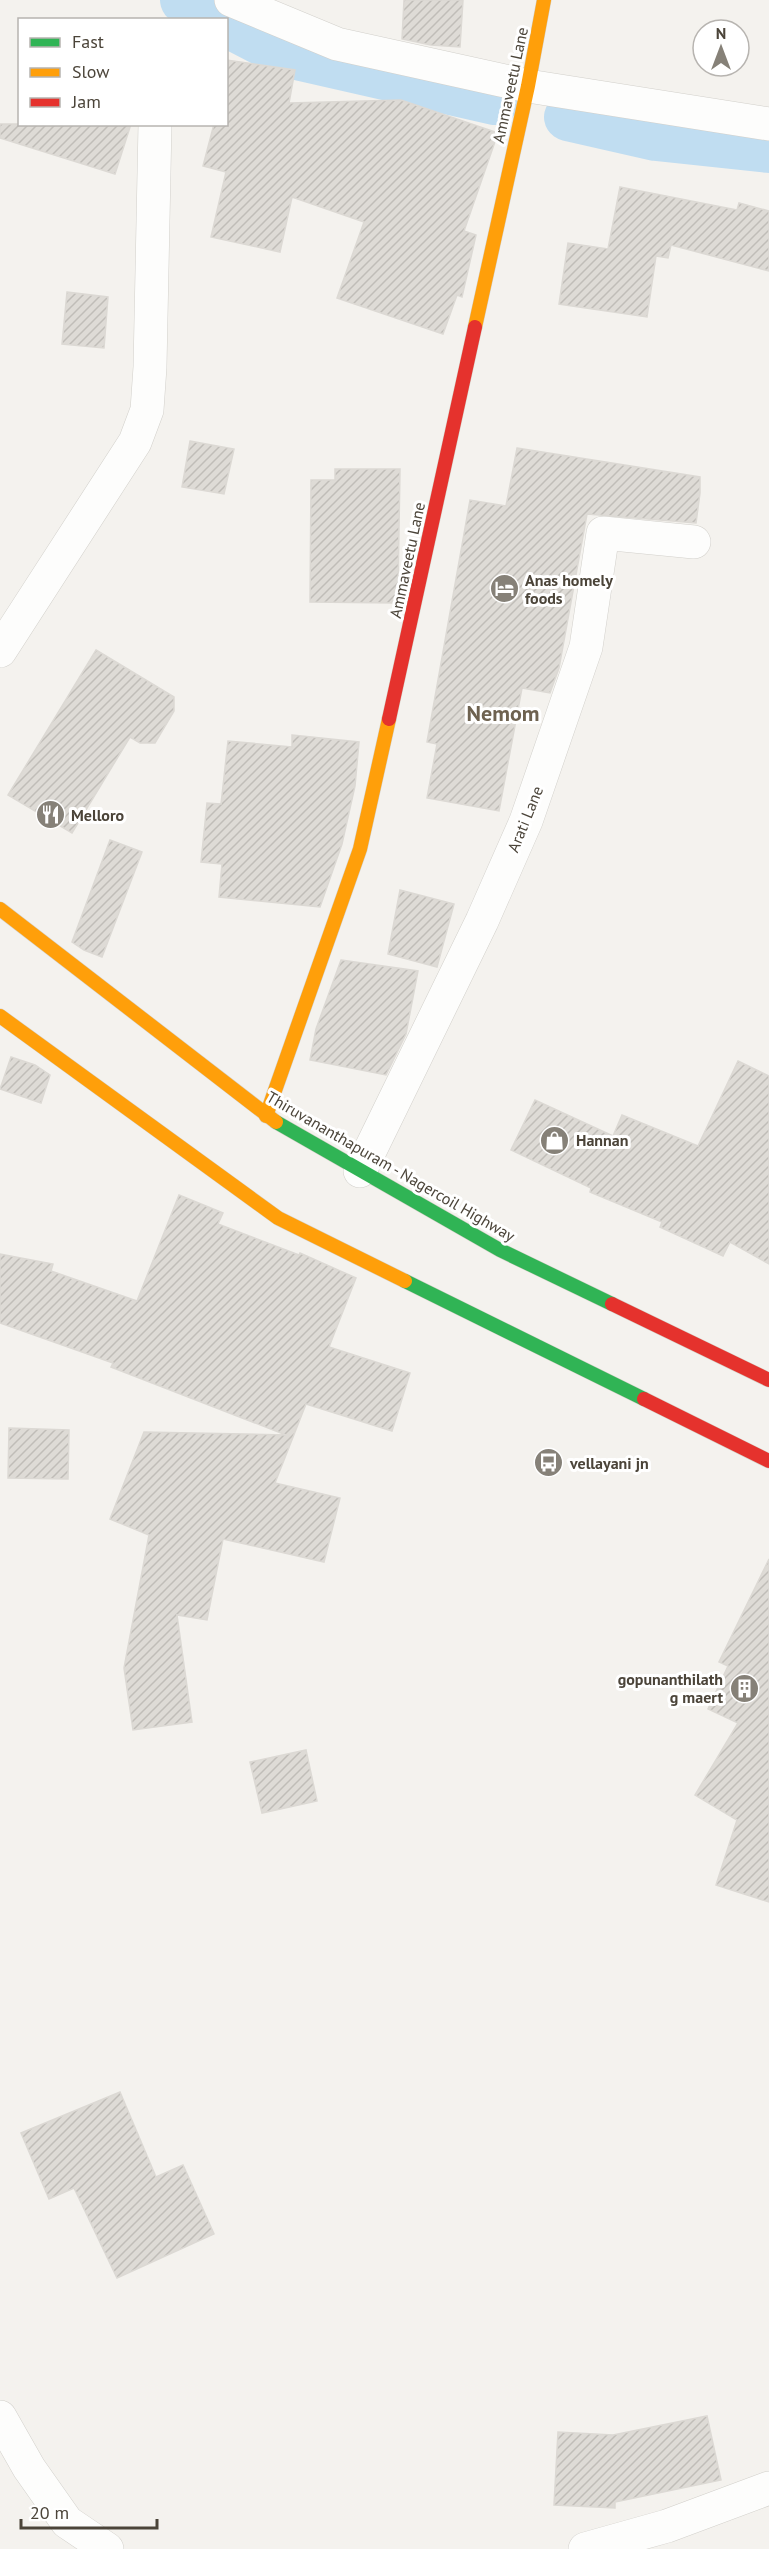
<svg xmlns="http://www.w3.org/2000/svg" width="769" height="2549" font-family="'PT Sans',sans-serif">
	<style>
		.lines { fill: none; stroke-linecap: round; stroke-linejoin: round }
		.canal { stroke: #c0ddf1; stroke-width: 48 }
		.building { fill: url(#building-hatch); stroke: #dcd9d4; stroke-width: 1.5 }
		.street-casing { stroke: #d2d0cb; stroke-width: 34 }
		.fast-casing { stroke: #d3cfc5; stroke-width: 15 }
		.slow-casing { stroke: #d3cfc5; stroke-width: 15 }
		.jam-casing { stroke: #d3cfc5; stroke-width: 15 }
		.street { stroke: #fdfdfc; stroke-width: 33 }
		.fast { stroke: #30b455; stroke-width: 14 }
		.slow { stroke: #ff9f0a; stroke-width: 14 }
		.jam { stroke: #e5322d; stroke-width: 14 }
		.labels { text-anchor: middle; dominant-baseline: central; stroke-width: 6; stroke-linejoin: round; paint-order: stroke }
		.street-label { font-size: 16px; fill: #4b4439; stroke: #fff }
		.poi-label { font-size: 16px; font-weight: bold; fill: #4b4439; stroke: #fff; text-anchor: start }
		.district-label { font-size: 22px; font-weight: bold; fill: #6e6250; stroke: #fff }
	</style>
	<defs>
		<pattern id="building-hatch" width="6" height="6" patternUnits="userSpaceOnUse" patternTransform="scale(1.5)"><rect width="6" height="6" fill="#dedbd6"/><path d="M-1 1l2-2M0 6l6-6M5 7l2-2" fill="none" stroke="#c0bdb8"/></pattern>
	</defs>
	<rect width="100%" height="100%" fill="#f4f2ee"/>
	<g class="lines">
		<!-- canal -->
		<g class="canal">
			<path d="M184 0 221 20"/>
			<path d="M226 23 284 53 495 101"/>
			<path d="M568 117 656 137 769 149"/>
		</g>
	</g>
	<!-- building -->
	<g class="building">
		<path d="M404 0H463L460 47 431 45 402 39Z"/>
		<path d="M226 60 295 70 289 103 401 100 498 133 464 231 476 235 462 297 457 295 443 334 337 298 364 222 292 197 280 252 211 237 226 172 203 166 214 124H226Z"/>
		<path d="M0 124H131L115 174 0 138Z"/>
		<path d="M620 187 737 210 739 203 769 211V271L671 245 668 258 656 256 647 317 559 304 568 243 608 249Z"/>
		<path d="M67 292 108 297 104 348 62 344Z"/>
		<path d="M190 441 234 449 224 494 182 487Z"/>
		<path d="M517 448 700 477V493L696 523 587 514 559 668 550 693 522 688 499 811 427 798 437 744 427 742 470 500 506 506Z"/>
		<path d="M335 469H400L398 588 395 603 310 602 311 480H335Z"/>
		<path d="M96 650 174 697V711L155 743H140L130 737 72 833 8 795Z"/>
		<path d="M292 735 359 742 355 786 342 844 320 907 219 897 222 864 201 862 207 803 221 804 228 741 292 747Z"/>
		<path d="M110 840 142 852 102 957 84 950 72 942Z"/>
		<path d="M400 890 454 904 437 967 388 954Z"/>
		<path d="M341 960 418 971 406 1034 386 1075 310 1060 316 1029Z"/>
		<path d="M11 1057 35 1065 50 1075 41 1103 0 1089Z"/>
		<path d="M738 1061 769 1076V1264L730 1242 723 1256 660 1227 662 1222 590 1192 591 1188 511 1150 535 1100 613 1136 622 1115 698 1146Z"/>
		<path d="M179 1195 223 1213 218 1224 299 1255 300 1253 356 1278 329 1347 410 1373 392 1431 306 1404 275 1483 340 1498 324 1562 223 1539 207 1620 177 1615 192 1722 133 1730 124 1668 149 1535 110 1519 144 1432 286 1435 111 1367 113 1363 0 1323V1254L53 1264 51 1271 137 1301Z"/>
		<path d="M9 1428 69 1430 68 1479 8 1478Z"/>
		<path d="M769 1559V1902L716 1885 737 1820 695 1795 738 1723 708 1709 728 1666 719 1662Z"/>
		<path d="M306 1750 317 1801 262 1813 250 1762Z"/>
		<path d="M120 2092 156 2177 183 2165 214 2234 117 2278 74 2188 49 2199 21 2133Z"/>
		<path d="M707 2416 721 2480 615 2502V2508L554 2505 558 2432 613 2435Z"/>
	</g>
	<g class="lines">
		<defs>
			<g id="street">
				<path d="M231 0 337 44 528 86 769 124"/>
				<path d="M0 651 135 442 147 410 150 367 155 124"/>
				<path d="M360 1171 482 921 526 821 586 647 603 533 694 542"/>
				<path d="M0 2417 29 2468 67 2522 107 2549"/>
				<path d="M585 2549 667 2526 769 2488"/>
			</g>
			<g id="fast">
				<path d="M276 1122 500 1250 612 1304"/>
				<path d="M405 1281 644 1399"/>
			</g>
			<g id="slow">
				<path d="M475 327 528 86 544 0"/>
				<path d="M0 909 276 1122"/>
				<path d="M0 1016 278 1218 405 1281"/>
				<path d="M266 1116 360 849 389 719"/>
			</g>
			<g id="jam">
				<path d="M389 719 475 327"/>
				<path d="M612 1304 769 1380"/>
				<path d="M644 1399 769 1461"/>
			</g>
		</defs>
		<!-- street casing -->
		<use href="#street" class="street-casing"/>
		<!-- fast casing -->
		<use href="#fast" class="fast-casing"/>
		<!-- slow casing -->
		<use href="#slow" class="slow-casing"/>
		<!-- jam casing -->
		<use href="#jam" class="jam-casing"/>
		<!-- street -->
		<use href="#street" class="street"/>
		<!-- fast -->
		<use href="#fast" class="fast"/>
		<!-- slow -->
		<use href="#slow" class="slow"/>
		<!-- jam -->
		<use href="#jam" class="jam"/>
	</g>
	<!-- icons -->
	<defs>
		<symbol id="hotel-disc" viewBox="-11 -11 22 22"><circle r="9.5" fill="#868178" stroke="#fff"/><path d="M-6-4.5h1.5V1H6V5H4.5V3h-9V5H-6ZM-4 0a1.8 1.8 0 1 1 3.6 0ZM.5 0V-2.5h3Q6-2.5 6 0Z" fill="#fff"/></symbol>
		<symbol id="restaurant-disc" viewBox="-11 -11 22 22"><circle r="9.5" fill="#868178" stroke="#fff"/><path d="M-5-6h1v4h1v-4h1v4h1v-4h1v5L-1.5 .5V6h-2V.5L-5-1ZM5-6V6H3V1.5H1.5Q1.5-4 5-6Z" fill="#fff"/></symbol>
		<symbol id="shop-disc" viewBox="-11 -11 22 22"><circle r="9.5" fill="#868178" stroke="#fff"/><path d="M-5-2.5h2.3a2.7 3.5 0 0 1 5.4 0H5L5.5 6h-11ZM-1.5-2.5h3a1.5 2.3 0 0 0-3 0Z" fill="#fff"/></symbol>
		<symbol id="bus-disc" viewBox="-11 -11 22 22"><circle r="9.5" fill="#868178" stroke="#fff"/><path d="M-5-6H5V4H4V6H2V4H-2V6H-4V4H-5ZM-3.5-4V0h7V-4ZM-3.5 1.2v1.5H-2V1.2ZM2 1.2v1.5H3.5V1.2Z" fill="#fff"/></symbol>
		<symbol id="building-disc" viewBox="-11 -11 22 22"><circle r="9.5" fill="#868178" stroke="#fff"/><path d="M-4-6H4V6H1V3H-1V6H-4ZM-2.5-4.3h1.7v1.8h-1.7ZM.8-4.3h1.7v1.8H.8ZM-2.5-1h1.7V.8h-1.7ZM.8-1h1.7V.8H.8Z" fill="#fff"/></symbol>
	</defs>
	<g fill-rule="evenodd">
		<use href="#hotel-disc" x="488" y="572" width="33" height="33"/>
		<use href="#restaurant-disc" x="34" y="798" width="33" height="33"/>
		<use href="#shop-disc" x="538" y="1124" width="33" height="33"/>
		<use href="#bus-disc" x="532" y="1446" width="33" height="33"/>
		<use href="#building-disc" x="728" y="1672" width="33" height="33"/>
	</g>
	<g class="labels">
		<!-- street labels -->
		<g class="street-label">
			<text transform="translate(510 85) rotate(-78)">Ammaveetu Lane</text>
			<text transform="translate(407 560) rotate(-78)">Ammaveetu Lane</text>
			<text transform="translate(525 819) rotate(-68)">Arati Lane</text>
			<text transform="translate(391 1166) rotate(30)">Thiruvananthapuram - Nagercoil Highway</text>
		</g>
		<!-- poi labels -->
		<g class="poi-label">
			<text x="525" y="580">Anas homely<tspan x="525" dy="18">foods</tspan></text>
			<text x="71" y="815">Melloro</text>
			<text x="576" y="1140">Hannan</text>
			<text x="570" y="1463">vellayani jn</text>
			<text x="723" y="1679" text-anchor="end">gopunanthilath<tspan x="723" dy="18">g maert</tspan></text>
		</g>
		<!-- district labels -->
		<g class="district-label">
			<text x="503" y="713">Nemom</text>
		</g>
	</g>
	<!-- legend -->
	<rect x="18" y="18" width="210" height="108" fill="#ffffff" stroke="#b7b4b0" stroke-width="1.5"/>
	<rect x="30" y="38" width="30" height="9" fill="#30b455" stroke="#b7b4b0" stroke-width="1.5"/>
	<text x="72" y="48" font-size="18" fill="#4b4439">Fast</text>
	<rect x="30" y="68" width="30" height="9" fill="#ff9f0a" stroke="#b7b4b0" stroke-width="1.5"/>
	<text x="72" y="78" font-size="18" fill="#4b4439">Slow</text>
	<rect x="30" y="98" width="30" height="9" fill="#e5322d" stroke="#b7b4b0" stroke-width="1.5"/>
	<text x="72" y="108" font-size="18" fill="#4b4439">Jam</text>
	<!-- north arrow -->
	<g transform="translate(721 48)"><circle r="28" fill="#ffffff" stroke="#b7b4b0" stroke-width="1.5"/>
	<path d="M0-4.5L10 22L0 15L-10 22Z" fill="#868178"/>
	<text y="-9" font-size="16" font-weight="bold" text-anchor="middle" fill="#4b4439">N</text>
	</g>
	<!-- scale -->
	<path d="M21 2519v9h136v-9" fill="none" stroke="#4b4439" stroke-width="3"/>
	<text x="30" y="2519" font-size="18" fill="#4b4439" stroke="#ffffff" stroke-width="4.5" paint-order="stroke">20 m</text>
</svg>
